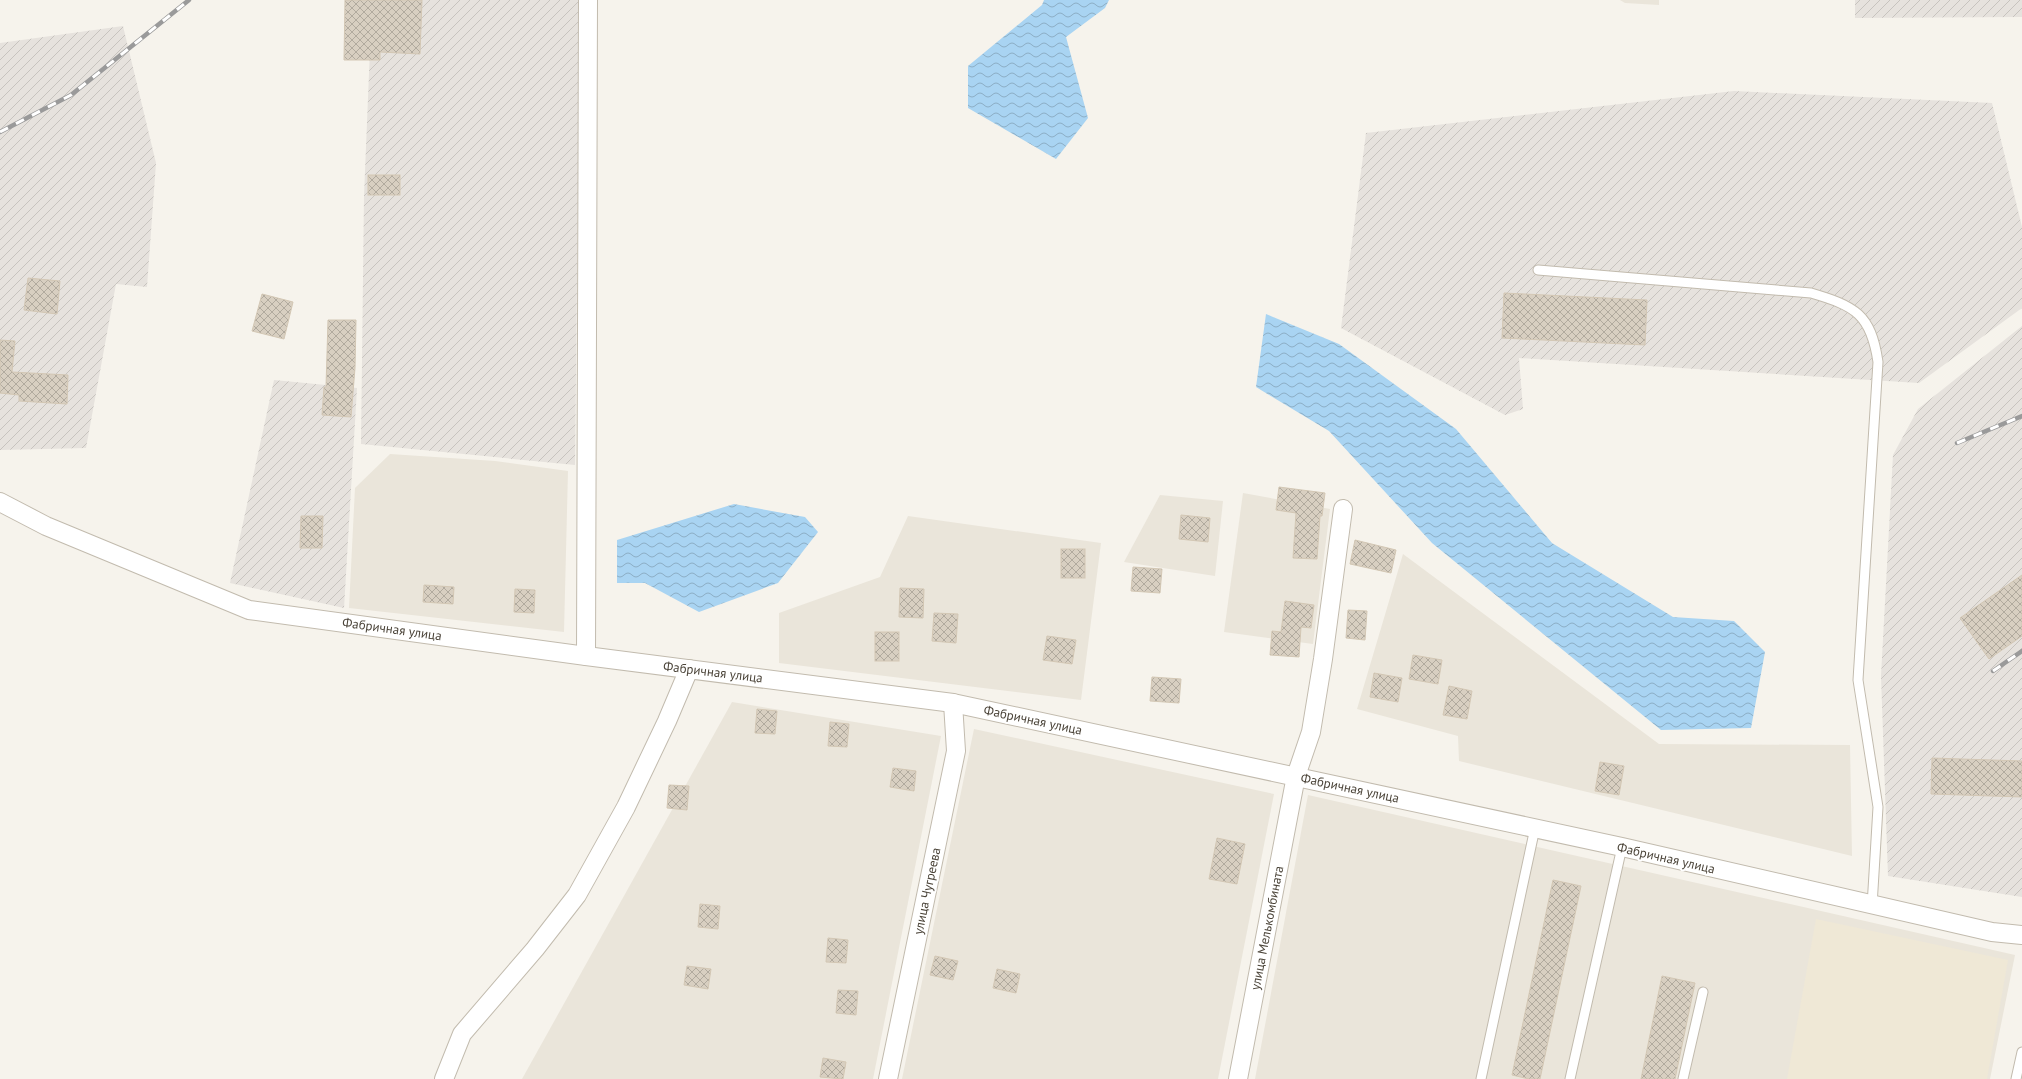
<svg xmlns="http://www.w3.org/2000/svg" width="2022" height="1079" font-family="'PT Sans',sans-serif">
	<style>
		.residential { fill: #eae5da }
		.industrial { fill: url(#industrial-furrows) }
		.education { fill: #efe8d6 }
		.water { fill: url(#water-waves) }
		.building { fill: url(#building-cross-hatch); stroke: #d3c7b4 }
		.lines { fill: none; stroke-linecap: round; stroke-linejoin: round }
		.lane-casing { stroke: #c2bbae; stroke-width: 11 }
		.street-casing { stroke: #c2bbae; stroke-width: 20 }
		.lane { stroke: #fff; stroke-width: 9 }
		.street { stroke: #fff; stroke-width: 18 }
		.rail-casing { stroke: #9a9a9a; stroke-width: 4.5 }
		.rail { stroke: #fff; stroke-width: 3; stroke-dasharray: 9; stroke-linecap: butt }
		.labels { text-anchor: middle; dominant-baseline: central; stroke-width: 4; stroke-linejoin: round; paint-order: stroke }
		.street-label { font-size: 13px; fill: #4b4439; stroke: #fff }
	</style>
	<defs>
		<pattern id="industrial-furrows" width="10" height="10" patternUnits="userSpaceOnUse"><rect width="10" height="10" fill="#e6e2dd"/><path d="M-1 1l2-2M0 10L10 0M9 11l2-2" fill="none" stroke="#c7c3be"/></pattern>
		<pattern id="water-waves" width="16" height="10" patternUnits="userSpaceOnUse"><rect width="16" height="10" fill="#a9d4f2"/><path d="M0 5q4-4 8 0t8 0" fill="none" stroke="#8caec5"/></pattern>
		<pattern id="building-cross-hatch" width="8" height="8" patternUnits="userSpaceOnUse"><rect width="8" height="8" fill="#d8cfc1"/><path d="M0 0l8 8M0 8l8-8" fill="none" stroke="#b1aa9e"/></pattern>
	</defs>
	<rect width="100%" height="100%" fill="#f6f3ec"/>
	<!-- residential -->
	<g class="residential">
		<path d="M1620 0H1659V5L1625 3Z"/>
		<path d="M390 454 495 461 568 471 564 632 349 608 355 488Z"/>
		<path d="M1243 493 1330 509 1313 644 1224 632Z"/>
		<path d="M1160 495 1223 501 1215 576 1124 562Z"/>
		<path d="M908 516 1101 543 1081 700 779 663V613L880 577Z"/>
		<path d="M1403 554 1659 744 1850 745 1852 856 1459 761 1458 736 1357 709Z"/>
		<path d="M732 702 941 736 873 1079H522Z"/>
		<path d="M974 729 1274 794 1218 1079H902Z"/>
		<path d="M1308 795 2015 955 1990 1079H1255Z"/>
	</g>
	<!-- industrial -->
	<g class="industrial">
		<path d="M372 0H580L575 465 361 444 364 196Z"/>
		<path d="M1855 0H2022V17L1855 18Z"/>
		<path d="M123 26 156 163 147 287 116 284 86 448 0 450V43Z"/>
		<path d="M1734 91 1992 103 2022 227V308L1919 383 1519 358 1523 409 1505 415 1341 328 1366 133Z"/>
		<path d="M2022 326V897L1888 876 1881 676 1893 455 1918 409Z"/>
		<path d="M274 380 357 388 344 608 230 583Z"/>
	</g>
	<!-- education -->
	<path class="education" d="M1816 919 2008 960 1987 1079H1787Z"/>
	<!-- water -->
	<g class="water">
		<path d="M1044 0H1109L1105 8 1066 37 1088 118 1056 159 968 108V66L1042 5Z"/>
		<path d="M1266 314 1339 344 1456 429 1552 543 1673 617 1734 621 1765 652 1751 728 1661 730 1432 543 1329 431 1256 387Z"/>
		<path d="M734 504 805 517 818 532 778 583 699 612 645 583H617V540Z"/>
	</g>
	<!-- building -->
	<g class="building">
		<path d="M345 0H422L420 54 380 52V60H344Z"/>
		<rect x="368" y="175" width="32" height="20"/>
		<path d="M28 278 60 281 57 314 24 310Z"/>
		<path d="M1504 293 1647 300 1645 345 1502 338Z"/>
		<path d="M262 294 293 302 284 339 252 331Z"/>
		<path d="M328 320H356L355 368 351 417 322 415 324 387H326Z"/>
		<path d="M0 340 15 341 12 372 68 375 67 404 19 401V395L0 393Z"/>
		<path d="M1279 487 1325 493 1322 516H1320L1317 559 1293 558 1296 513 1276 510Z"/>
		<path d="M1181 515 1210 518 1208 542 1179 539Z"/>
		<path d="M301 516H323L322 548H300Z"/>
		<path d="M1355 540 1396 550 1391 573 1350 564Z"/>
		<rect x="1061" y="549" width="24" height="29"/>
		<path d="M1133 567 1162 569 1160 593 1131 591Z"/>
		<path d="M2022 575V636L1989 659 1960 618Z"/>
		<path d="M424 585 454 587 453 604 423 602Z"/>
		<path d="M900 588 924 589 923 618 899 617Z"/>
		<path d="M515 589 535 590 534 613 514 612Z"/>
		<path d="M1285 601 1314 605 1311 628 1301 627 1299 657 1270 655 1272 631 1281 632Z"/>
		<path d="M1348 610 1367 611 1365 640 1346 638Z"/>
		<path d="M934 613 958 614 956 643 932 641Z"/>
		<rect x="875" y="632" width="24" height="29"/>
		<path d="M1047 636 1076 640 1072 664 1043 660Z"/>
		<path d="M1413 655 1442 660 1438 684 1409 679Z"/>
		<path d="M1374 673 1402 678 1398 702 1370 697Z"/>
		<path d="M1152 677 1181 679 1179 703 1150 701Z"/>
		<path d="M1449 686 1472 691 1467 719 1443 715Z"/>
		<path d="M757 709 777 711 775 734 755 733Z"/>
		<path d="M830 722 849 724 847 747 828 746Z"/>
		<path d="M1932 758 2022 761V797L1931 794Z"/>
		<path d="M1600 762 1624 766 1619 795 1595 791Z"/>
		<path d="M893 768 916 771 914 791 890 787Z"/>
		<path d="M669 785 689 786 687 810 667 808Z"/>
		<path d="M1217 838 1245 844 1237 884 1209 879Z"/>
		<path d="M1553 880 1581 886 1540 1079H1529L1512 1075Z"/>
		<path d="M700 904 720 906 718 929 698 927Z"/>
		<path d="M828 938 848 940 846 963 826 962Z"/>
		<path d="M935 956 958 961 953 980 930 975Z"/>
		<path d="M687 966 711 969 708 989 684 985Z"/>
		<path d="M997 969 1020 974 1016 993 993 988Z"/>
		<path d="M1662 976 1695 983 1675 1079H1641Z"/>
		<path d="M838 990 858 991 856 1015 836 1013Z"/>
		<path d="M823 1058 846 1062 843 1079 820 1077Z"/>
	</g>
	<g class="lines">
		<defs>
			<g id="lane">
				<path d="M1538 270 1811 293C1855 306 1871 314 1878 362L1858 680 1878 807 1872 906"/>
				<path d="M1481 1079 1535 828"/>
				<path d="M1570 1079 1622 847"/>
				<path d="M1683 1079 1703 992"/>
				<path d="M2016 1079 2022 1052"/>
			</g>
			<g id="street">
				<path d="M0 502 46 526 249 610 586 656 953 703 1622 847 1992 932 2022 935"/>
				<path d="M586 656 588 0"/>
				<path d="M444 1079 462 1034 535 949 577 895 626 807 667 721 689 669"/>
				<path d="M888 1079 956 751 953 703"/>
				<path d="M1238 1079 1296 776 1311 732 1323 659 1343 509"/>
			</g>
		</defs>
		<!-- lane casing -->
		<use href="#lane" class="lane-casing"/>
		<!-- street casing -->
		<use href="#street" class="street-casing"/>
		<!-- lane -->
		<use href="#lane" class="lane"/>
		<!-- street -->
		<use href="#street" class="street"/>
		<defs>
			<g id="rail">
				<path d="M0 132 71 95 189 0"/>
				<path d="M1957 443 2022 416"/>
				<path d="M1993 671 2022 651"/>
			</g>
		</defs>
		<!-- rail casing -->
		<use href="#rail" class="rail-casing"/>
		<!-- rail -->
		<use href="#rail" class="rail"/>
	</g>
	<g class="labels">
		<!-- street labels -->
		<g class="street-label">
			<text transform="translate(392 629) rotate(8)">Фабричная улица</text>
			<text transform="translate(713 672) rotate(7)">Фабричная улица</text>
			<text transform="translate(1033 720) rotate(12)">Фабричная улица</text>
			<text transform="translate(1350 788) rotate(12)">Фабричная улица</text>
			<text transform="translate(1666 858) rotate(13)">Фабричная улица</text>
			<text transform="translate(927 891) rotate(-78)">улица Чугреева</text>
			<text transform="translate(1267 928) rotate(-79)">улица Мелькомбината</text>
		</g>
	</g>
</svg>
